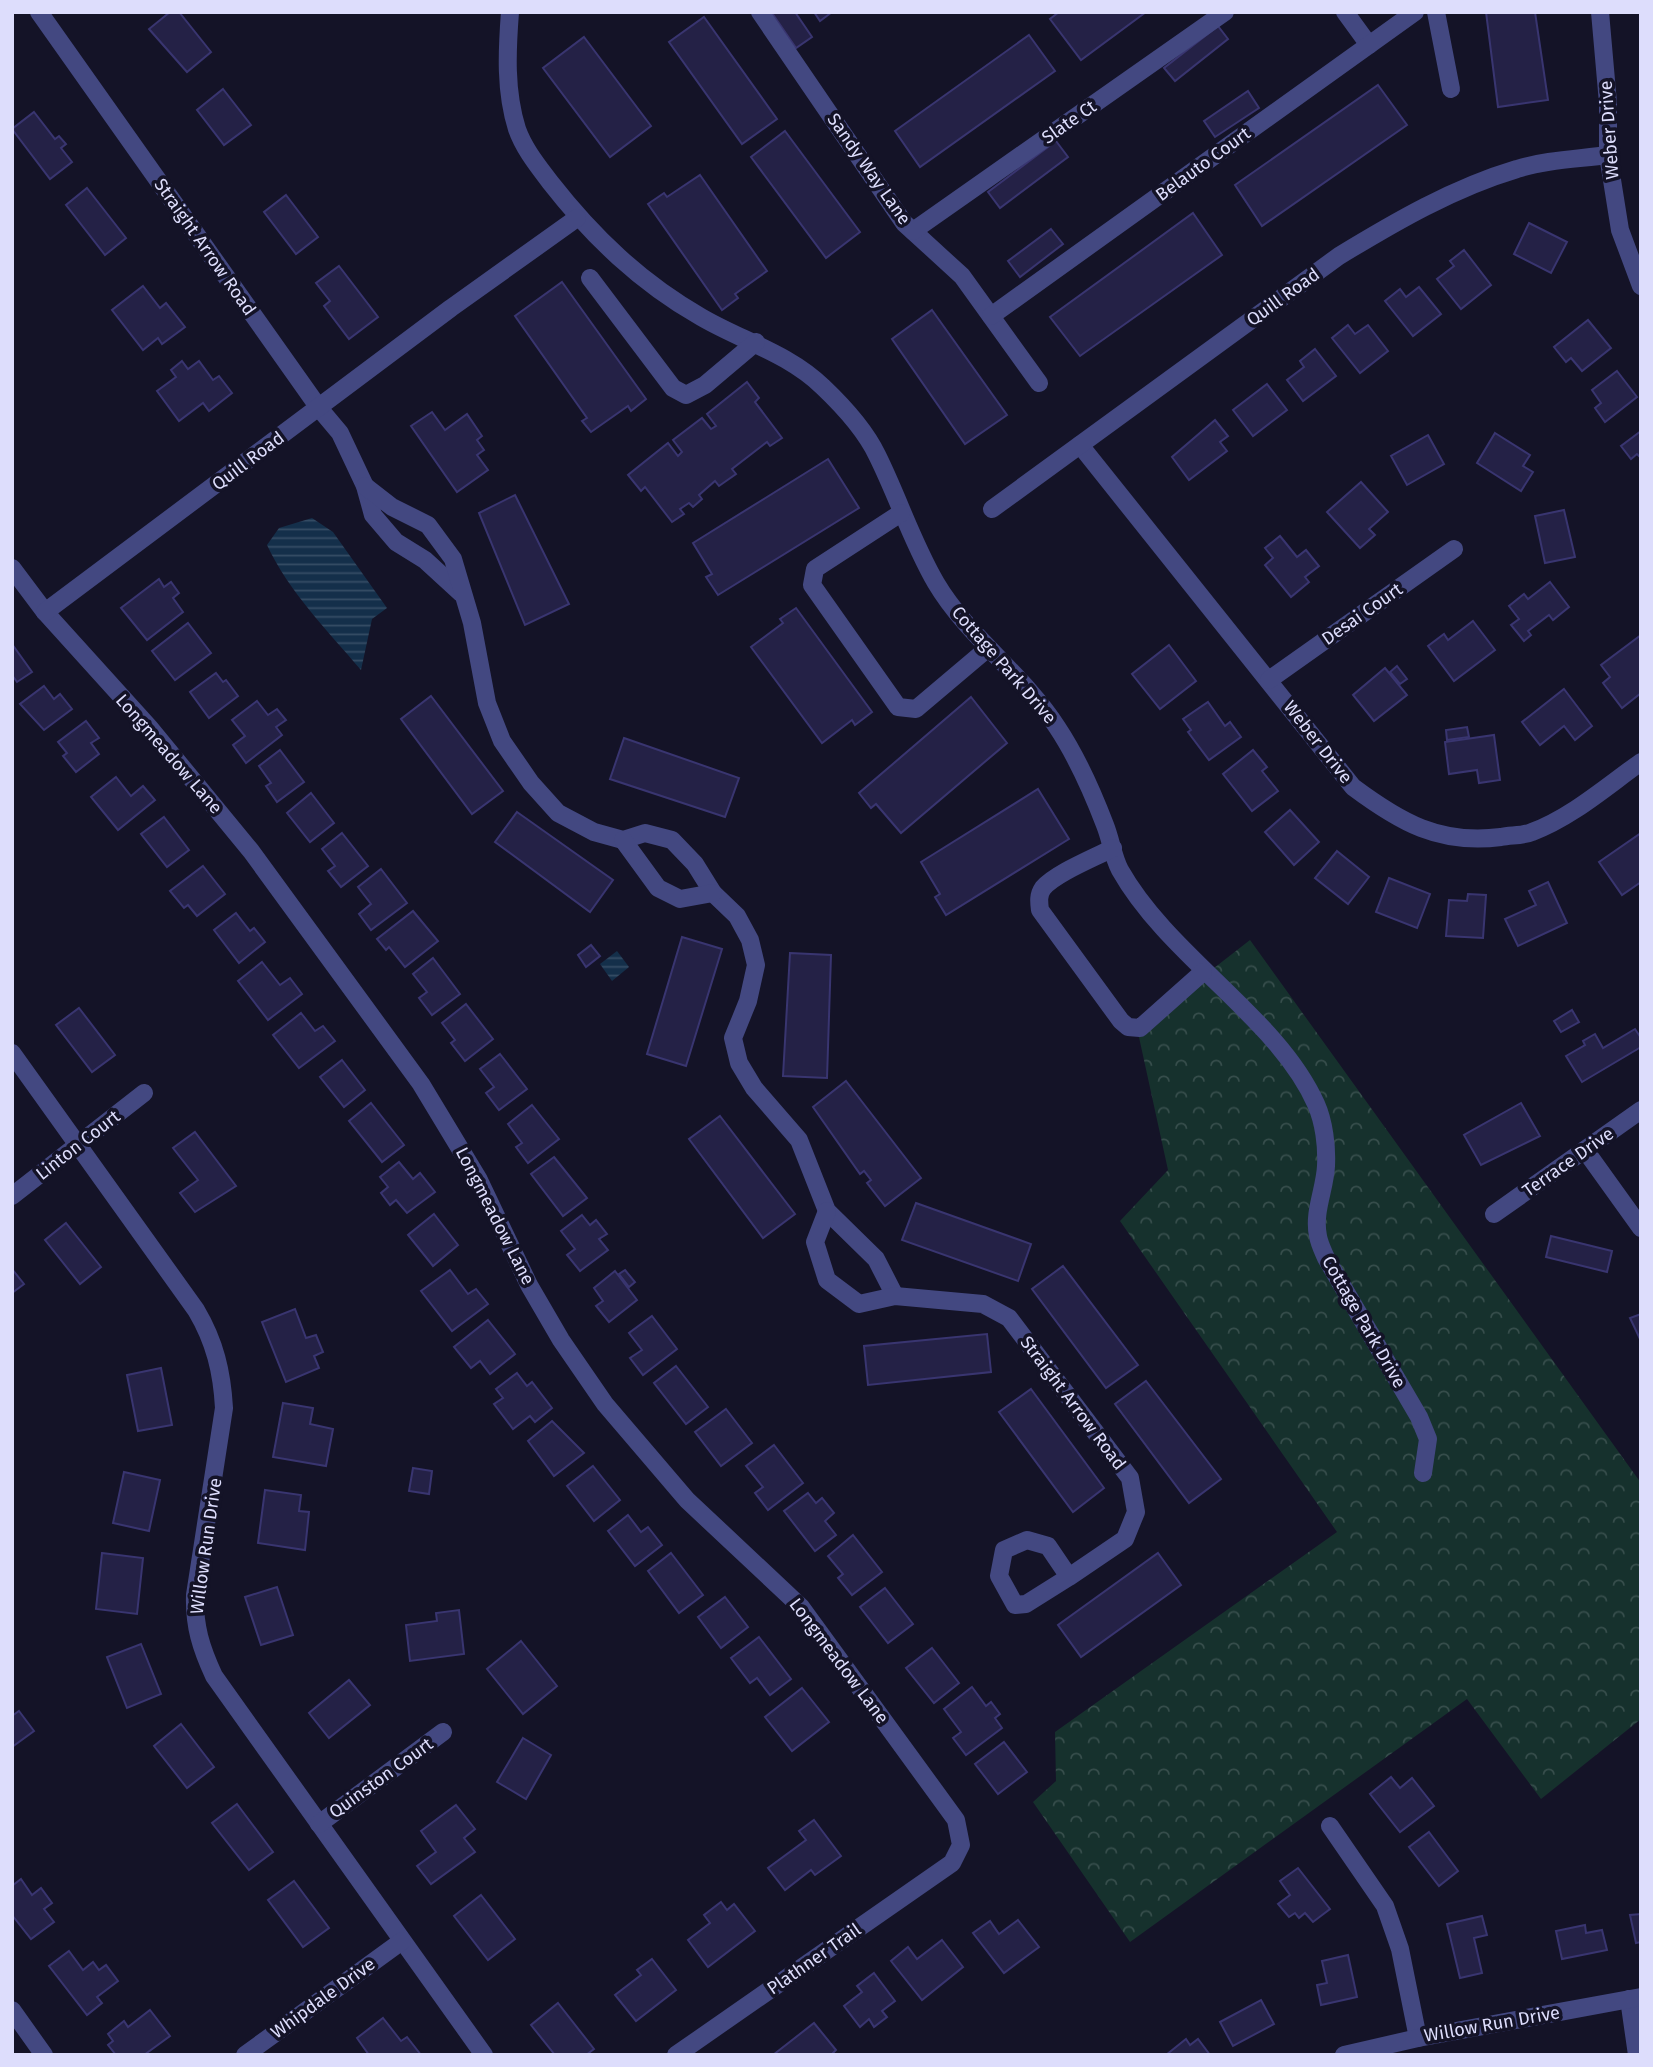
<svg xmlns="http://www.w3.org/2000/svg" width="1653" height="2067" font-family="'Fira Sans',sans-serif">
	<style>
		.forest { fill: url(#forest-crowns) }
		.water { fill: url(#water-rules) }
		.building { fill: #242146; stroke: #393570; stroke-width: 2 }
		.lines { fill: none; stroke-linecap: round; stroke-linejoin: round }
		.minor { stroke: #434881; stroke-width: 18 }
		.labels { text-anchor: middle; dominant-baseline: central; stroke-width: 7; stroke-linejoin: round; paint-order: stroke }
		.street-label { font-size: 18px; fill: #ddddfc; stroke: #141327 }
	</style>
	<defs>
		<pattern id="forest-crowns" width="20" height="18" patternUnits="userSpaceOnUse" patternTransform="scale(1.75)"><rect width="20" height="18" fill="#16312d"/><path d="M2 6a3 3 0 1 1 6 0M12 15a3 3 0 1 1 6 0" fill="none" stroke="#374e4c"/></pattern>
		<pattern id="water-rules" width="6" height="5" patternUnits="userSpaceOnUse" patternTransform="scale(1.75)"><rect width="6" height="5" fill="#142f4a"/><path d="M0 2.5h6" fill="none" stroke="#364d65"/></pattern>
	</defs>
	<rect width="100%" height="100%" fill="#141327"/>
	<!-- forest -->
	<path class="forest" d="M1250 940 1641 1483V1719L1541 1799 1467 1699 1130 1942 1033 1802 1056 1781 1055 1732 1337 1532 1120 1221 1168 1170 1137 1028Z"/>
	<!-- water -->
	<g class="water">
		<path d="M312 518 333 532 387 608 372 619 361 670C328 631 289 592 267 545L279 528Z"/>
		<path d="M617 951 629 967 612 981 600 964Z"/>
	</g>
	<!-- building -->
	<g class="building">
		<path d="M170 12H179L211 52 187 72 149 29Z"/>
		<path d="M795 12 812 37 796 48 772 13Z"/>
		<path d="M814 12H832L820 21Z"/>
		<path d="M1059 12H1146L1081 60 1050 19Z"/>
		<path d="M1486 12H1535L1548 100 1498 107Z"/>
		<path d="M704 17 777 119 742 144 669 42Z"/>
		<path d="M1218 26 1228 39 1175 81 1164 68Z"/>
		<path d="M1029 35 1055 71 920 167 895 131Z"/>
		<path d="M584 37 651 126 610 157 543 68Z"/>
		<path d="M1378 85 1407 125 1262 226 1235 185Z"/>
		<path d="M223 89 251 125 224 145 197 110Z"/>
		<path d="M1248 91 1259 108 1215 137 1204 121Z"/>
		<path d="M34 112 55 139 59 136 66 144 61 148 72 162 50 179 12 129Z"/>
		<path d="M785 131 860 232 826 258 751 157Z"/>
		<path d="M1056 141 1068 157 1000 208 988 192Z"/>
		<path d="M700 175 767 271 735 294 738 298 722 310 648 204 664 193 667 197Z"/>
		<path d="M87 188 126 238 105 255 66 205Z"/>
		<path d="M286 195 318 237 296 254 264 212Z"/>
		<path d="M1193 213 1222 255 1080 356 1050 317Z"/>
		<path d="M1529 223 1567 242 1551 273 1514 254Z"/>
		<path d="M1051 229 1063 244 1020 277 1008 261Z"/>
		<path d="M1464 250 1491 285 1461 309 1437 279 1454 266 1450 261Z"/>
		<path d="M339 266 378 317 349 339 324 306 330 301 316 283Z"/>
		<path d="M562 282 646 399 631 411 628 406 591 432 582 421 587 418 515 316Z"/>
		<path d="M143 286 160 308 166 303 185 327 162 344 158 338 143 350 112 310Z"/>
		<path d="M1419 287 1441 314 1413 336 1385 301 1400 289 1406 297Z"/>
		<path d="M932 310 1007 415 965 444 892 339Z"/>
		<path d="M1588 320 1611 348 1582 371 1571 358 1566 362 1554 347Z"/>
		<path d="M1348 325 1355 334 1368 325 1388 351 1360 373 1332 338Z"/>
		<path d="M1315 349 1336 376 1303 401 1287 380 1304 367 1300 361Z"/>
		<path d="M182 361 188 369 199 361 213 380 219 376 232 393 209 411 203 403 179 421 157 391 176 377 171 370Z"/>
		<path d="M1617 371 1637 397 1605 422 1595 408 1601 403 1592 390Z"/>
		<path d="M747 382 759 398 755 402 782 438 770 446 767 442 732 469 736 474 719 486 715 481 699 495 702 499 693 507 689 503 680 509 684 514 672 522 645 487 641 491 628 475 668 443 678 456 682 452 673 440 702 418 711 429 716 426 707 414Z"/>
		<path d="M1267 384 1287 410 1253 436 1233 410Z"/>
		<path d="M432 412 445 430 467 414 482 436 477 440 484 450 477 455 488 470 457 492 411 426Z"/>
		<path d="M1215 420 1228 436 1220 442 1227 451 1189 480 1172 457Z"/>
		<path d="M1641 431V458L1637 454 1631 459 1621 446Z"/>
		<path d="M1495 433 1530 455 1523 466 1533 472 1521 491 1477 463Z"/>
		<path d="M1428 435 1444 464 1407 485 1391 456Z"/>
		<path d="M828 459 859 508 718 595 706 577 712 574 693 543Z"/>
		<path d="M1361 482 1388 512 1369 529 1375 535 1360 548 1327 512Z"/>
		<path d="M515 495 569 604 525 625 479 513Z"/>
		<path d="M1564 510 1575 557 1545 563 1535 516Z"/>
		<path d="M1280 536 1297 557 1306 550 1319 566 1305 577 1309 582 1291 597 1265 565 1273 558 1265 548Z"/>
		<path d="M159 579 164 587 171 582 179 593 173 598 183 612 147 640 121 608Z"/>
		<path d="M1550 582 1569 607 1553 620 1549 615 1528 631 1531 635 1524 641 1511 625 1519 619 1509 606 1524 594 1528 599Z"/>
		<path d="M796 608 872 712 855 725 852 720 822 743 751 647 783 623 780 619Z"/>
		<path d="M1473 621 1495 650 1454 681 1428 646 1444 634 1448 640Z"/>
		<path d="M188 623 211 653 175 680 152 651Z"/>
		<path d="M1641 635V693L1622 708 1603 683 1610 677 1601 665Z"/>
		<path d="M12 644 32 672 17 682 12 675Z"/>
		<path d="M1169 645 1196 681 1160 709 1132 674Z"/>
		<path d="M1397 666 1407 679 1400 684 1390 672Z"/>
		<path d="M1385 668 1407 695 1374 721 1353 695Z"/>
		<path d="M216 673 223 682 226 680 238 696 209 718 190 692Z"/>
		<path d="M44 686 54 699 60 694 72 709 44 730 20 704Z"/>
		<path d="M1564 689 1592 726 1575 740 1564 726 1540 745 1522 722Z"/>
		<path d="M431 696 503 791 472 814 401 719Z"/>
		<path d="M971 697 1007 743 901 833 876 804 871 808 859 793Z"/>
		<path d="M257 701 268 715 277 709 286 720 276 727 282 735 246 763 233 745 245 736 232 720Z"/>
		<path d="M1208 702 1225 726 1230 722 1241 737 1209 760 1188 732 1191 730 1183 719Z"/>
		<path d="M86 721 99 738 91 743 99 754 76 772 63 756 67 753 58 742Z"/>
		<path d="M1467 727 1469 737 1447 740 1446 730Z"/>
		<path d="M1494 735 1500 780 1479 783 1477 770 1449 774 1445 742Z"/>
		<path d="M624 738 739 778 725 817 610 779Z"/>
		<path d="M280 750 304 782 277 802 266 786 271 783 259 766Z"/>
		<path d="M1253 750 1267 767 1262 771 1278 791 1252 811 1223 774Z"/>
		<path d="M116 777 131 796 143 786 155 800 118 830 91 797Z"/>
		<path d="M1038 789 1069 839 946 915 935 897 940 894 921 862Z"/>
		<path d="M311 793 334 823 310 842 287 813Z"/>
		<path d="M1290 810 1319 842 1294 865 1265 832Z"/>
		<path d="M517 812 613 880 590 912 495 842Z"/>
		<path d="M164 817 189 850 167 867 141 834Z"/>
		<path d="M342 833 368 866 341 887 328 871 335 866 322 849Z"/>
		<path d="M1641 833V882L1622 895 1599 862Z"/>
		<path d="M1337 851 1369 877 1348 904 1315 878Z"/>
		<path d="M203 866 225 894 197 916 188 905 184 908 170 891Z"/>
		<path d="M381 869 407 903 371 930 359 914 371 904 358 887Z"/>
		<path d="M1389 878 1430 894 1417 928 1376 912Z"/>
		<path d="M1548 882 1567 923 1518 946 1505 919 1536 905 1529 891Z"/>
		<path d="M1468 894 1486 895 1483 938 1446 936 1449 900 1467 901Z"/>
		<path d="M413 911 438 941 405 967 389 947 386 950 377 939Z"/>
		<path d="M236 913 250 931 254 928 265 942 239 963 214 930Z"/>
		<path d="M682 937 722 949 686 1066 647 1054Z"/>
		<path d="M591 945 600 956 586 967 578 955Z"/>
		<path d="M790 953 831 955 827 1078 783 1076Z"/>
		<path d="M433 958 460 994 432 1015 419 998 427 992 413 974Z"/>
		<path d="M262 962 280 985 290 978 302 994 268 1020 238 981Z"/>
		<path d="M466 1004 493 1039 465 1061 451 1043 455 1040 442 1023Z"/>
		<path d="M79 1008 115 1055 92 1072 56 1025Z"/>
		<path d="M1572 1010 1579 1022 1561 1032 1554 1021Z"/>
		<path d="M301 1013 315 1031 323 1026 335 1041 299 1068 273 1035Z"/>
		<path d="M1635 1029 1641 1038V1047L1582 1082 1566 1056 1585 1045 1583 1041 1595 1034 1603 1048Z"/>
		<path d="M500 1054 527 1089 499 1110 486 1093 494 1087 480 1069Z"/>
		<path d="M342 1060 365 1090 344 1107 320 1077Z"/>
		<path d="M846 1081 921 1178 885 1206 867 1183 871 1180 864 1171 860 1174 813 1107Z"/>
		<path d="M371 1103 404 1145 382 1162 349 1121Z"/>
		<path d="M1521 1103 1540 1136 1481 1165 1464 1135Z"/>
		<path d="M532 1105 559 1139 528 1163 516 1147 522 1143 508 1124Z"/>
		<path d="M720 1116 795 1214 763 1238 689 1139Z"/>
		<path d="M195 1132 236 1186 195 1212 180 1193 198 1180 173 1148Z"/>
		<path d="M554 1157 587 1198 563 1216 531 1174Z"/>
		<path d="M399 1162 413 1179 420 1173 435 1192 407 1213 396 1200 390 1205 381 1193 388 1187 380 1177Z"/>
		<path d="M916 1203 1031 1244 1018 1281 902 1240Z"/>
		<path d="M434 1214 458 1245 433 1266 408 1235Z"/>
		<path d="M582 1215 590 1225 596 1220 607 1234 599 1239 608 1250 580 1271 567 1255 575 1249 561 1231Z"/>
		<path d="M66 1223 101 1267 80 1284 45 1240Z"/>
		<path d="M1551 1236 1612 1251 1607 1272 1546 1257Z"/>
		<path d="M1063 1266 1138 1365 1106 1388 1032 1289Z"/>
		<path d="M12 1269 24 1284 12 1293Z"/>
		<path d="M450 1270 468 1294 476 1289 488 1304 452 1331 421 1291Z"/>
		<path d="M625 1270 635 1282 629 1287 619 1274Z"/>
		<path d="M615 1271 637 1300 609 1322 596 1306 603 1301 594 1288Z"/>
		<path d="M295 1309 306 1338 316 1335 323 1352 314 1356 319 1368 286 1382 262 1322Z"/>
		<path d="M1641 1314V1341L1630 1318Z"/>
		<path d="M652 1316 677 1349 643 1375 630 1358 642 1350 629 1333Z"/>
		<path d="M488 1320 515 1354 490 1374 480 1361 471 1368 454 1347Z"/>
		<path d="M987 1334 991 1372 868 1385 864 1346Z"/>
		<path d="M676 1366 708 1407 686 1424 654 1383Z"/>
		<path d="M161 1368 172 1425 138 1431 127 1375Z"/>
		<path d="M517 1373 527 1386 532 1382 552 1408 535 1422 530 1416 513 1429 494 1404 503 1398 496 1389Z"/>
		<path d="M1146 1381 1221 1479 1189 1503 1115 1404Z"/>
		<path d="M1031 1389 1104 1488 1073 1512 999 1412Z"/>
		<path d="M283 1403 313 1408 310 1424 333 1429 326 1466 273 1457Z"/>
		<path d="M726 1409 752 1443 721 1466 695 1432Z"/>
		<path d="M552 1421 584 1453 554 1476 528 1441Z"/>
		<path d="M774 1445 803 1483 768 1510 755 1493 763 1487 746 1466Z"/>
		<path d="M593 1466 620 1500 594 1521 567 1486Z"/>
		<path d="M413 1468 432 1471 429 1494 409 1491Z"/>
		<path d="M124 1472 160 1480 149 1531 113 1523Z"/>
		<path d="M265 1490 301 1495 299 1511 309 1512 305 1550 258 1543Z"/>
		<path d="M808 1493 816 1503 822 1498 834 1513 825 1521 836 1535 815 1551 784 1511Z"/>
		<path d="M628 1515 641 1532 648 1527 662 1545 635 1566 608 1531Z"/>
		<path d="M853 1535 882 1572 852 1595 838 1578 843 1574 828 1556Z"/>
		<path d="M102 1553 143 1558 137 1614 96 1609Z"/>
		<path d="M671 1553 703 1595 679 1613 648 1571Z"/>
		<path d="M1158 1553 1181 1585 1081 1657 1058 1625Z"/>
		<path d="M277 1587 293 1635 261 1645 245 1597Z"/>
		<path d="M885 1588 913 1624 888 1643 860 1607Z"/>
		<path d="M725 1597 748 1627 721 1648 698 1617Z"/>
		<path d="M459 1610 464 1654 410 1661 406 1625 437 1621 436 1613Z"/>
		<path d="M759 1637 791 1679 770 1695 757 1678 750 1683 731 1658Z"/>
		<path d="M521 1641 557 1686 523 1714 487 1669Z"/>
		<path d="M141 1644 161 1694 127 1708 107 1657Z"/>
		<path d="M932 1648 959 1683 934 1703 906 1668Z"/>
		<path d="M349 1680 370 1705 329 1738 309 1713Z"/>
		<path d="M972 1687 986 1706 991 1702 1000 1714 995 1718 1002 1728 966 1755 953 1738 961 1732 944 1709Z"/>
		<path d="M802 1688 829 1722 792 1751 765 1717Z"/>
		<path d="M19 1711 34 1731 12 1747V1716Z"/>
		<path d="M181 1724 214 1767 187 1788 154 1746Z"/>
		<path d="M523 1738 551 1755 526 1799 497 1782Z"/>
		<path d="M1004 1742 1027 1772 998 1794 975 1764Z"/>
		<path d="M1391 1777 1400 1788 1412 1778 1434 1806 1400 1832 1370 1794Z"/>
		<path d="M237 1804 273 1852 249 1870 212 1823Z"/>
		<path d="M456 1805 475 1829 464 1838 475 1852 431 1884 417 1866 436 1852 421 1831Z"/>
		<path d="M814 1820 841 1856 815 1875 811 1870 785 1890 768 1868 806 1840 799 1831Z"/>
		<path d="M1429 1832 1458 1871 1439 1886 1409 1847Z"/>
		<path d="M1298 1868 1330 1909 1313 1922 1305 1913 1299 1918 1295 1913 1289 1917 1278 1904 1290 1895 1280 1881Z"/>
		<path d="M21 1879 32 1895 41 1888 52 1903 44 1909 54 1922 31 1939 12 1915V1886Z"/>
		<path d="M294 1881 329 1928 303 1947 268 1900Z"/>
		<path d="M481 1895 515 1939 488 1960 454 1916Z"/>
		<path d="M721 1902 727 1910 734 1904 755 1931 708 1967 688 1940 710 1923 704 1915Z"/>
		<path d="M1641 1914V1942L1636 1943 1630 1915Z"/>
		<path d="M1482 1916 1487 1935 1474 1938 1482 1973 1460 1978 1447 1924Z"/>
		<path d="M1018 1920 1039 1947 1004 1973 973 1933 990 1921 999 1934Z"/>
		<path d="M1585 1925 1586 1933 1602 1930 1607 1950 1562 1959 1556 1931Z"/>
		<path d="M942 1940 963 1967 922 2000 891 1961 908 1947 917 1959Z"/>
		<path d="M69 1951 83 1970 93 1962 99 1970 106 1965 118 1981 97 1997 102 2003 87 2015 49 1966Z"/>
		<path d="M1348 1955 1357 1997 1321 2005 1317 1985 1327 1983 1322 1961Z"/>
		<path d="M652 1959 676 1990 636 2021 615 1995 641 1975 637 1970Z"/>
		<path d="M874 1973 895 2001 882 2011 887 2017 874 2027 869 2019 860 2027 844 2006 862 1992 857 1986Z"/>
		<path d="M1261 2000 1274 2024 1233 2046 1220 2022Z"/>
		<path d="M558 2003 594 2049 586 2055H555L531 2025Z"/>
		<path d="M150 2010 170 2036 144 2055H116L108 2045 113 2041 108 2034 124 2021 128 2027Z"/>
		<path d="M383 2018 401 2041 407 2037 421 2055H369L357 2038Z"/>
		<path d="M814 2023 836 2050 831 2055H773Z"/>
		<path d="M1186 2039 1190 2045 1198 2039 1210 2055H1166Z"/>
	</g>
	<g class="lines">
		<!-- minor -->
		<g class="minor">
			<path d="M39 12 319 408 340 433 365 486 373 515 396 542 425 560 461 593"/>
			<path d="M510 12C507 51 505 91 517 129 524 149 538 166 550 182 593 237 640 282 701 317 742 341 788 353 823 387 843 406 865 430 877 455 898 497 912 542 936 583 968 637 1023 674 1057 727 1077 757 1092 791 1105 825 1111 840 1113 857 1120 870 1169 957 1278 1018 1316 1104 1324 1122 1327 1146 1326 1166 1325 1189 1313 1212 1318 1236 1319 1243 1323 1251 1326 1258L1419 1417 1428 1439 1423 1473"/>
			<path d="M760 12 904 223 962 276 1039 383"/>
			<path d="M1345 12 1369 45"/>
			<path d="M1436 12 1451 89"/>
			<path d="M1600 12 1608 103V155L1620 230 1641 286"/>
			<path d="M913 231 1225 12"/>
			<path d="M590 278 673 388 686 395 705 385 756 342"/>
			<path d="M991 316 1415 12"/>
			<path d="M1080 445 1353 787C1400 822 1439 845 1501 837 1511 835 1523 836 1532 832 1572 817 1607 786 1641 762"/>
			<path d="M365 486 392 507 428 525 453 559 472 623 487 703 502 741 531 783 558 813 594 832 623 840 645 833 672 840 695 864 713 893 737 916 750 940 756 965 748 1001 733 1038 739 1063 754 1088 799 1140 827 1211 876 1259 895 1296"/>
			<path d="M992 509 1339 256C1395 222 1453 188 1517 169 1545 160 1578 159 1608 155"/>
			<path d="M901 513 815 569 812 585 898 707 916 709 987 649"/>
			<path d="M12 568 45 612 149 727 251 851 421 1084 479 1180 529 1285 561 1340 605 1404 687 1500 801 1607 956 1820 961 1845 952 1863 676 2055"/>
			<path d="M45 612 451 308 577 218"/>
			<path d="M1269 680 1454 549"/>
			<path d="M623 840 658 888 680 899 713 893"/>
			<path d="M1113 848C1094 858 1056 873 1043 888 1038 895 1039 902 1040 910L1121 1021 1128 1027 1140 1028 1203 972"/>
			<path d="M12 1053 196 1310C215 1342 222 1372 224 1408L195 1595C194 1626 201 1648 214 1676L484 2055"/>
			<path d="M1585 1150 1641 1228"/>
			<path d="M12 1196 144 1093"/>
			<path d="M827 1211 815 1242 827 1280 859 1304 895 1296 983 1304 1009 1318 1130 1478 1136 1512 1125 1539 1069 1577 1048 1546 1027 1540 1004 1550 999 1576 1015 1605 1026 1604 1069 1577"/>
			<path d="M1494 1214 1641 1110"/>
			<path d="M319 1824 443 1732"/>
			<path d="M1330 1826 1385 1906 1400 1949 1418 2038"/>
			<path d="M1629 1999 1637 2055"/>
			<path d="M12 2010 44 2055"/>
			<path d="M245 2055 402 1941"/>
			<path d="M1344 2055 1418 2038 1641 1997"/>
		</g>
	</g>
	<g class="labels">
		<!-- street labels -->
		<g class="street-label">
			<text transform="translate(1069 122) rotate(-35)">Slate Ct</text>
			<text transform="translate(1609 130) rotate(-94)">Weber Drive</text>
			<text transform="translate(1203 164) rotate(-36)">Belauto Court</text>
			<text transform="translate(869 169) rotate(55)">Sandy Way Lane</text>
			<text transform="translate(205 247) rotate(55)">Straight Arrow Road</text>
			<text transform="translate(1283 297) rotate(-36)">Quill Road</text>
			<text transform="translate(248 461) rotate(-37)">Quill Road</text>
			<text transform="translate(1362 614) rotate(-35)">Desai Court</text>
			<text transform="translate(1004 665) rotate(49)">Cottage Park Drive</text>
			<text transform="translate(1318 742) rotate(52)">Weber Drive</text>
			<text transform="translate(169 754) rotate(49)">Longmeadow Lane</text>
			<text transform="translate(78 1145) rotate(-38)">Linton Court</text>
			<text transform="translate(1568 1162) rotate(-35)">Terrace Drive</text>
			<text transform="translate(495 1216) rotate(63)">Longmeadow Lane</text>
			<text transform="translate(1364 1322) rotate(60)">Cottage Park Drive</text>
			<text transform="translate(1073 1403) rotate(53)">Straight Arrow Road</text>
			<text transform="translate(206 1546) rotate(-82)">Willow Run Drive</text>
			<text transform="translate(839 1661) rotate(53)">Longmeadow Lane</text>
			<text transform="translate(381 1778) rotate(-36)">Quinston Court</text>
			<text transform="translate(814 1959) rotate(-35)">Plathner Trail</text>
			<text transform="translate(323 1998) rotate(-36)">Whipdale Drive</text>
			<text transform="translate(1492 2024) rotate(-10)">Willow Run Drive</text>
		</g>
	</g>
	<!-- border -->
	<rect width="1653" height="2067" fill="none" stroke="#ddddfc" stroke-width="28"/>
</svg>
